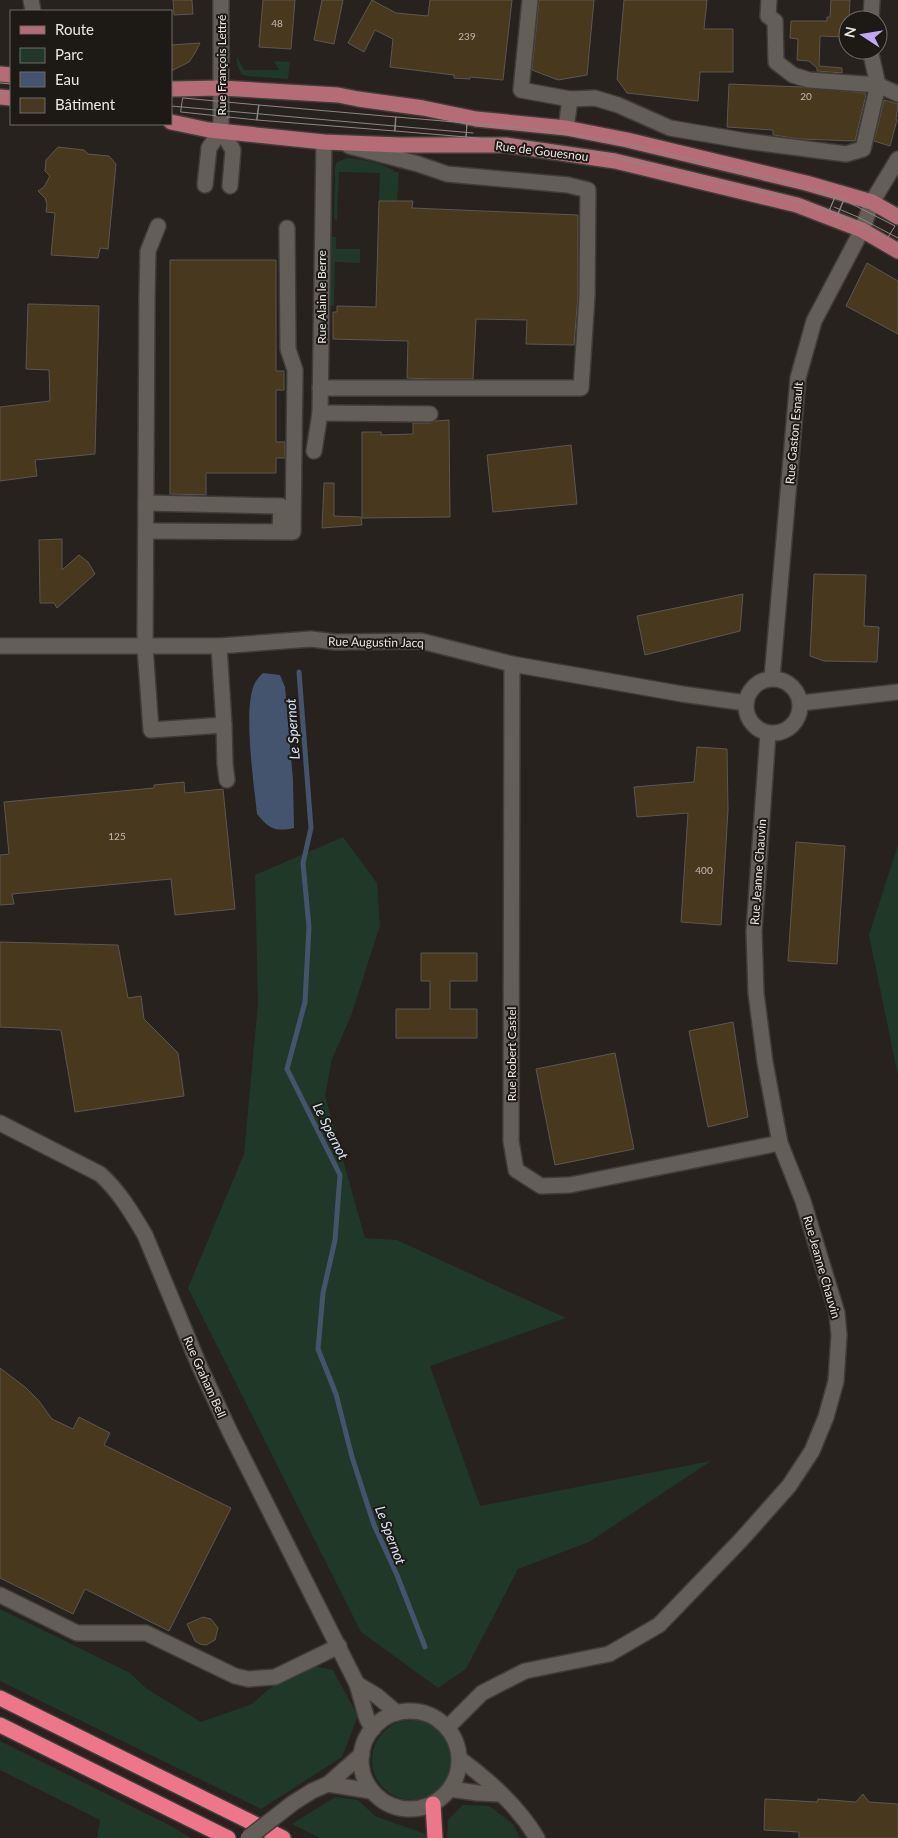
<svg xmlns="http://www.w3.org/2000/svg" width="898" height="1838" font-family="Lato,sans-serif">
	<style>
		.green { fill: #203828 }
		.water { fill: #44546e }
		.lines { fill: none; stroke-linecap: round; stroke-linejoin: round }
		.stream { stroke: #44546e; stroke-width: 5 }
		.building { fill: #48381e; stroke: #5b5751 }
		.minor-casing { stroke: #403c38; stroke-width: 18 }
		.major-casing { stroke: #403c38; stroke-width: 18 }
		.highway-casing { stroke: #403c38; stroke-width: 18 }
		.minor { stroke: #635e58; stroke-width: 15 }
		.major { stroke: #b66c77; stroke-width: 15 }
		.highway { stroke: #ed768b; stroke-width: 15 }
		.tram { stroke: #8b8783; stroke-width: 1 }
		.minor-bridge-casing { stroke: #403c38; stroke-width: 18; stroke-linecap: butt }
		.minor-bridge { stroke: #635e58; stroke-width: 15 }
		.labels { text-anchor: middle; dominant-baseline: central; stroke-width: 4; stroke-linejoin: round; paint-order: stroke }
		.number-label { font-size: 10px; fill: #c2bbb2 }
		.street-label { font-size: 12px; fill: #eae7e4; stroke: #1d1914 }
		.water-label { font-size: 14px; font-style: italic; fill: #d8e4f8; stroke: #1d1914 }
	</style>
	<rect width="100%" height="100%" fill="#27221d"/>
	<!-- green -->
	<g class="green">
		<path d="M237 57 244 70H279L274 61 290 62 288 79 247 76 241 74 237 64Z"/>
		<path d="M347 158C364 159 378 163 394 170V172H399L397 201H379L380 173 339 172 337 220 334 219 335 167 337 162Z"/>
		<path d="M331 237H336V249H360V263L335 262 334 306 329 305Z"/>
		<path d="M343 837 377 883 380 925 351 1016 332 1059 325 1096 365 1238 397 1240 566 1318 430 1366 480 1506 711 1461 589 1542 518 1569 466 1669 438 1688 361 1632 188 1288 244 1154 258 1003 255 875Z"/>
		<path d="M898 845V1076L869 935Z"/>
		<path d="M0 1609 130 1673 147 1689 201 1722 252 1704 270 1688 314 1666 333 1670 358 1716 342 1757 261 1809 0 1681Z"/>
		<circle cx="412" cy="1760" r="40"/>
		<path d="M0 1741 171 1826 191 1838H97L100 1820 0 1770Z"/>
		<path d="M335 1797 358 1800 375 1816 428 1835 429 1838H320L292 1824Z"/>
		<path d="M463 1805 489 1806 513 1824 520 1838H447L448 1820Z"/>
	</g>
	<!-- water -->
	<path class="water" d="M263 673 280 675 285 687 293 780 294 828C275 832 269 829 257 814 254 784 243 711 254 685 256 680 259 677 263 673Z"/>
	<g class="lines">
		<!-- stream -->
		<path class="stream" d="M299 672 311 828 303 863 309 927 305 1002 287 1069 340 1175 335 1240 323 1293 318 1349 336 1394 352 1457 374 1525 397 1575 425 1647"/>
	</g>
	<!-- building -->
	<g class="building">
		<path d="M173 0H192L193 14 174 15Z"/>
		<path d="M263 0H295L291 49 259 47Z"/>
		<path d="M322 0H343L334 44 314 40Z"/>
		<path d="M372 0 396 13 428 16 430 0H512L503 80 470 77V79L454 78V75L390 67 393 39 375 30 364 52 348 43Z"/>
		<path d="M539 0H594L587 75 558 80 532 70Z"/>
		<path d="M624 0H707L704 29H733V72H700L698 101 627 93 617 79Z"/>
		<path d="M831 0H850L849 18H847L846 37 820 36 819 66 842 68V73L817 71V68L809 61 797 60 798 39 790 38 791 21H827V17H830Z"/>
		<path d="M200 43 195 53 189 62 171 71V45Z"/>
		<path d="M729 84 802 87 865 93 866 95 855 141 800 139 773 135V130L727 127Z"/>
		<path d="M884 100 898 104 896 119 897 120 890 146 874 141Z"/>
		<path d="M58 147 84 150 88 154 109 156 116 164 108 249 100 248 98 258 51 255 55 213 46 212 47 204 45 198 38 191 44 187 50 176 45 171 46 160Z"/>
		<path d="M379 201H413L412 208 578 215V296L574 345 526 344 527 320 476 319 473 379H431L407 378 408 341 333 339V312H337V306L376 307Z"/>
		<path d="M170 260H276V371H284V390H276V442H285V458H276V473H206V495L170 494Z"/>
		<path d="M867 263 898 281V334L846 306Z"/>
		<path d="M28 304 99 306 95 454 35 460 37 476 0 481V407L50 401 49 370 26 369Z"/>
		<path d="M449 420 450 517 362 518V432H381V435L413 434V423H430L436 421Z"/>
		<path d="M571 445 577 504 493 512 487 455Z"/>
		<path d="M324 483H334V516L361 517 362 525 322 528Z"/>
		<path d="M62 539V570L79 555 88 562 95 574 57 608 54 603H40L39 540Z"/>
		<path d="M814 574 866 575 864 626 879 627 877 662 824 661 810 656Z"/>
		<path d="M743 594 740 631 645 655 637 616Z"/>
		<path d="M697 747 727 749 728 810 721 925 681 922 688 813 637 817 634 787 694 782Z"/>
		<path d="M184 782 185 793 223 789 235 909 175 915 171 879 12 894 14 904 0 905V855L9 854 4 802 154 788V785Z"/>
		<path d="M796 842 845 846 837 964 788 961Z"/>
		<path d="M0 942 118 945 128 998 141 996 144 1019 178 1053 184 1096 75 1112 61 1030 0 1027Z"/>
		<path d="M421 953H477V981H450V1009H477V1038H396V1009H430V981H421Z"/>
		<path d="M733 1022 748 1117 708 1127 689 1031Z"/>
		<path d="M615 1053 634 1149 555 1165 536 1069Z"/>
		<path d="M0 1368 25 1387 39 1401 52 1419 73 1429 79 1417 110 1433 104 1445 231 1508 169 1631 85 1589 73 1614 0 1578Z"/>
		<path d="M203 1617 211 1619 218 1628 215 1640 206 1645 200 1644 195 1641 187 1624Z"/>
		<path d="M863 1794 869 1802 898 1804V1838H799V1832L764 1830 765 1799 817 1802 818 1799 856 1802Z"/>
	</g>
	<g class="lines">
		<defs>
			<g id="minor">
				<path d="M31 0 33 11"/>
				<path d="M530 0 521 90 570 99"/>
				<path d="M769 0 768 16 775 21 776 62 793 75 809 80 878 85 898 94"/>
				<path d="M871 20 872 0"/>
				<path d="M566 128 570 99 595 98 618 105 670 128 746 141 846 154 863 149 878 85 870 50"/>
				<path d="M221 130V0"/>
				<path d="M221 130 233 150 230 186"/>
				<path d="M205 185 209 148 221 130"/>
				<path d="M158 226 148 251 147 295 145 647 151 730 224 725"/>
				<path d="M320 388H581L587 296 588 190 568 185 447 174 418 164 349 146"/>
				<path d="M320 413 430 414"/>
				<path d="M314 451 320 413 324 142"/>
				<path d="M146 503 281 506 280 531"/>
				<path d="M146 531 293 532 295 370 288 349 287 228"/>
				<path d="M0 646H219L311 639 335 642 421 641 512 664 682 694 746 703"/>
				<path d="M219 646 224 725 225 764 227 780"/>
				<path d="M512 664 511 1141 516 1170 541 1186 570 1185 780 1143"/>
				<path d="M772 678 798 378 814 321 862 230 872 202 898 159"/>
				<circle cx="773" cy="706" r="27"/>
				<path d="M801 703 898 692"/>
				<path d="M0 1123 100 1174C119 1191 132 1213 145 1235L199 1365 229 1430 357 1684 367 1719 373 1729"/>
				<path d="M0 1595 77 1633H146L235 1676 248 1679 275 1677 339 1646"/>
				<path d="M357 1684 377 1696 397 1713"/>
				<circle cx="410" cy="1760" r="49"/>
				<path d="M447 1728 482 1693 525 1671 609 1654 659 1625 741 1540 789 1486 812 1451 826 1417 836 1381 839 1335 837 1313 803 1201 780 1143 765 1062 756 993 754 931 768 733"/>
				<path d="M460 1759C490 1781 518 1806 537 1838"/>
				<path d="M328 1784 371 1791"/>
				<path d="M450 1789 478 1793 500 1794"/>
				<path d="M293 1803 312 1791 328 1784 362 1754"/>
			</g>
			<g id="major">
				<path d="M0 74 11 75"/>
				<path d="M171 89 221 88 338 95 358 99 423 108 476 119 566 128 627 140 806 183 872 202 898 217"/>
				<path d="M0 97 11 98"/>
				<path d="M171 122 209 130 324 142 399 145H506L615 161 797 205 862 230 898 251"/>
			</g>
			<g id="highway">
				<path d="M0 1698 283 1838"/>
				<path d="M0 1725 228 1838"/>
				<path d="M433 1804 435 1838"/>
			</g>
		</defs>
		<!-- minor casing -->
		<use href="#minor" class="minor-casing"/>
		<!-- major casing -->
		<use href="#major" class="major-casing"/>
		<!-- highway casing -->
		<use href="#highway" class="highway-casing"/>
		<!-- minor -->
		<use href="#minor" class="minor"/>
		<!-- major -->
		<use href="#major" class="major"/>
		<!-- highway -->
		<use href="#highway" class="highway"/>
		<!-- tram -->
		<g class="tram">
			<path d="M0 83 11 84"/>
			<path d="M0 93 11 94"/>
			<path d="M183 98 259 105 257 120 181 112Z"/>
			<path d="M259 105 396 117 395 131 257 120Z"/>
			<path d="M171 106 473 133"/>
			<path d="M396 117 467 123 466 137 395 131Z"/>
			<path d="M835 197 829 211 787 198 596 153 520 142 466 137 467 123C508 126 548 130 588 137 632 144 675 156 719 166 761 176 803 184 844 200L838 214 829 211 835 197"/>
			<path d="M844 200 895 226 887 239 838 214Z"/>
			<path d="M834 207 858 217 898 238"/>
		</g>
		<defs>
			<path id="minor-bridge" d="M248 1838 293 1803"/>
		</defs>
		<!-- minor-bridge casing -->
		<use href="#minor-bridge" class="minor-bridge-casing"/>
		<!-- minor-bridge -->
		<use href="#minor-bridge" class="minor-bridge"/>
	</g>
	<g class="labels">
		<!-- number labels -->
		<g class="number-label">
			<text x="277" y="23">48</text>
			<text x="467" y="36">239</text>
			<text x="806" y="96">20</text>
			<text x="117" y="836">125</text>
			<text x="704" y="870">400</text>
		</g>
		<!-- street labels -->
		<g class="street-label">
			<text transform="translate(221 65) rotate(-90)">Rue François Lettré</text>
			<text transform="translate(542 151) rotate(7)">Rue de Gouesnou</text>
			<text transform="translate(321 297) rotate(-90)">Rue Alain le Berre</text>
			<text transform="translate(794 433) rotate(-85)">Rue Gaston Esnault</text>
			<text transform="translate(376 642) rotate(1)">Rue Augustin Jacq</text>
			<text transform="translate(758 872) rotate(-86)">Rue Jeanne Chauvin</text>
			<text transform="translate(511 1054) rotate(-90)">Rue Robert Castel</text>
			<text transform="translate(822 1267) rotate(74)">Rue Jeanne Chauvin</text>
			<text transform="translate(205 1377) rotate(66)">Rue Graham Bell</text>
		</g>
		<!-- water labels -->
		<g class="water-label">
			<text transform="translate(292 729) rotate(-94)">Le Spernot</text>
			<text transform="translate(331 1131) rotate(63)">Le Spernot</text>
			<text transform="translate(391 1535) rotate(69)">Le Spernot</text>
		</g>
	</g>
	<!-- legend -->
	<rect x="10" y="10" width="162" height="115" fill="#1d1914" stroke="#6f6b67"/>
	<rect x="20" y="26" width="25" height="8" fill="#b66c77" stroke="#6f6b67"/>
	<text x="55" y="35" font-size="15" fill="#eae7e4">Route</text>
	<rect x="20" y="48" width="25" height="15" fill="#203828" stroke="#6f6b67"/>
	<text x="55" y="60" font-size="15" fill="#eae7e4">Parc</text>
	<rect x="20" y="72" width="25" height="15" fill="#44546e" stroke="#6f6b67"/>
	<text x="55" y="85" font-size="15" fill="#eae7e4">Eau</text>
	<rect x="20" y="98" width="25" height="15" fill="#48381e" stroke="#6f6b67"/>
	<text x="55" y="110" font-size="15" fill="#eae7e4">Bâtiment</text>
	<!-- north arrow -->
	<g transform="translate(863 35) rotate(282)"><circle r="24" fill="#1d1914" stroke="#6f6b67"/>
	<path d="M0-4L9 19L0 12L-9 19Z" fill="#c0a8f3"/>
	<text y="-8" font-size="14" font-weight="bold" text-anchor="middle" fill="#eae7e4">N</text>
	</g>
</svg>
